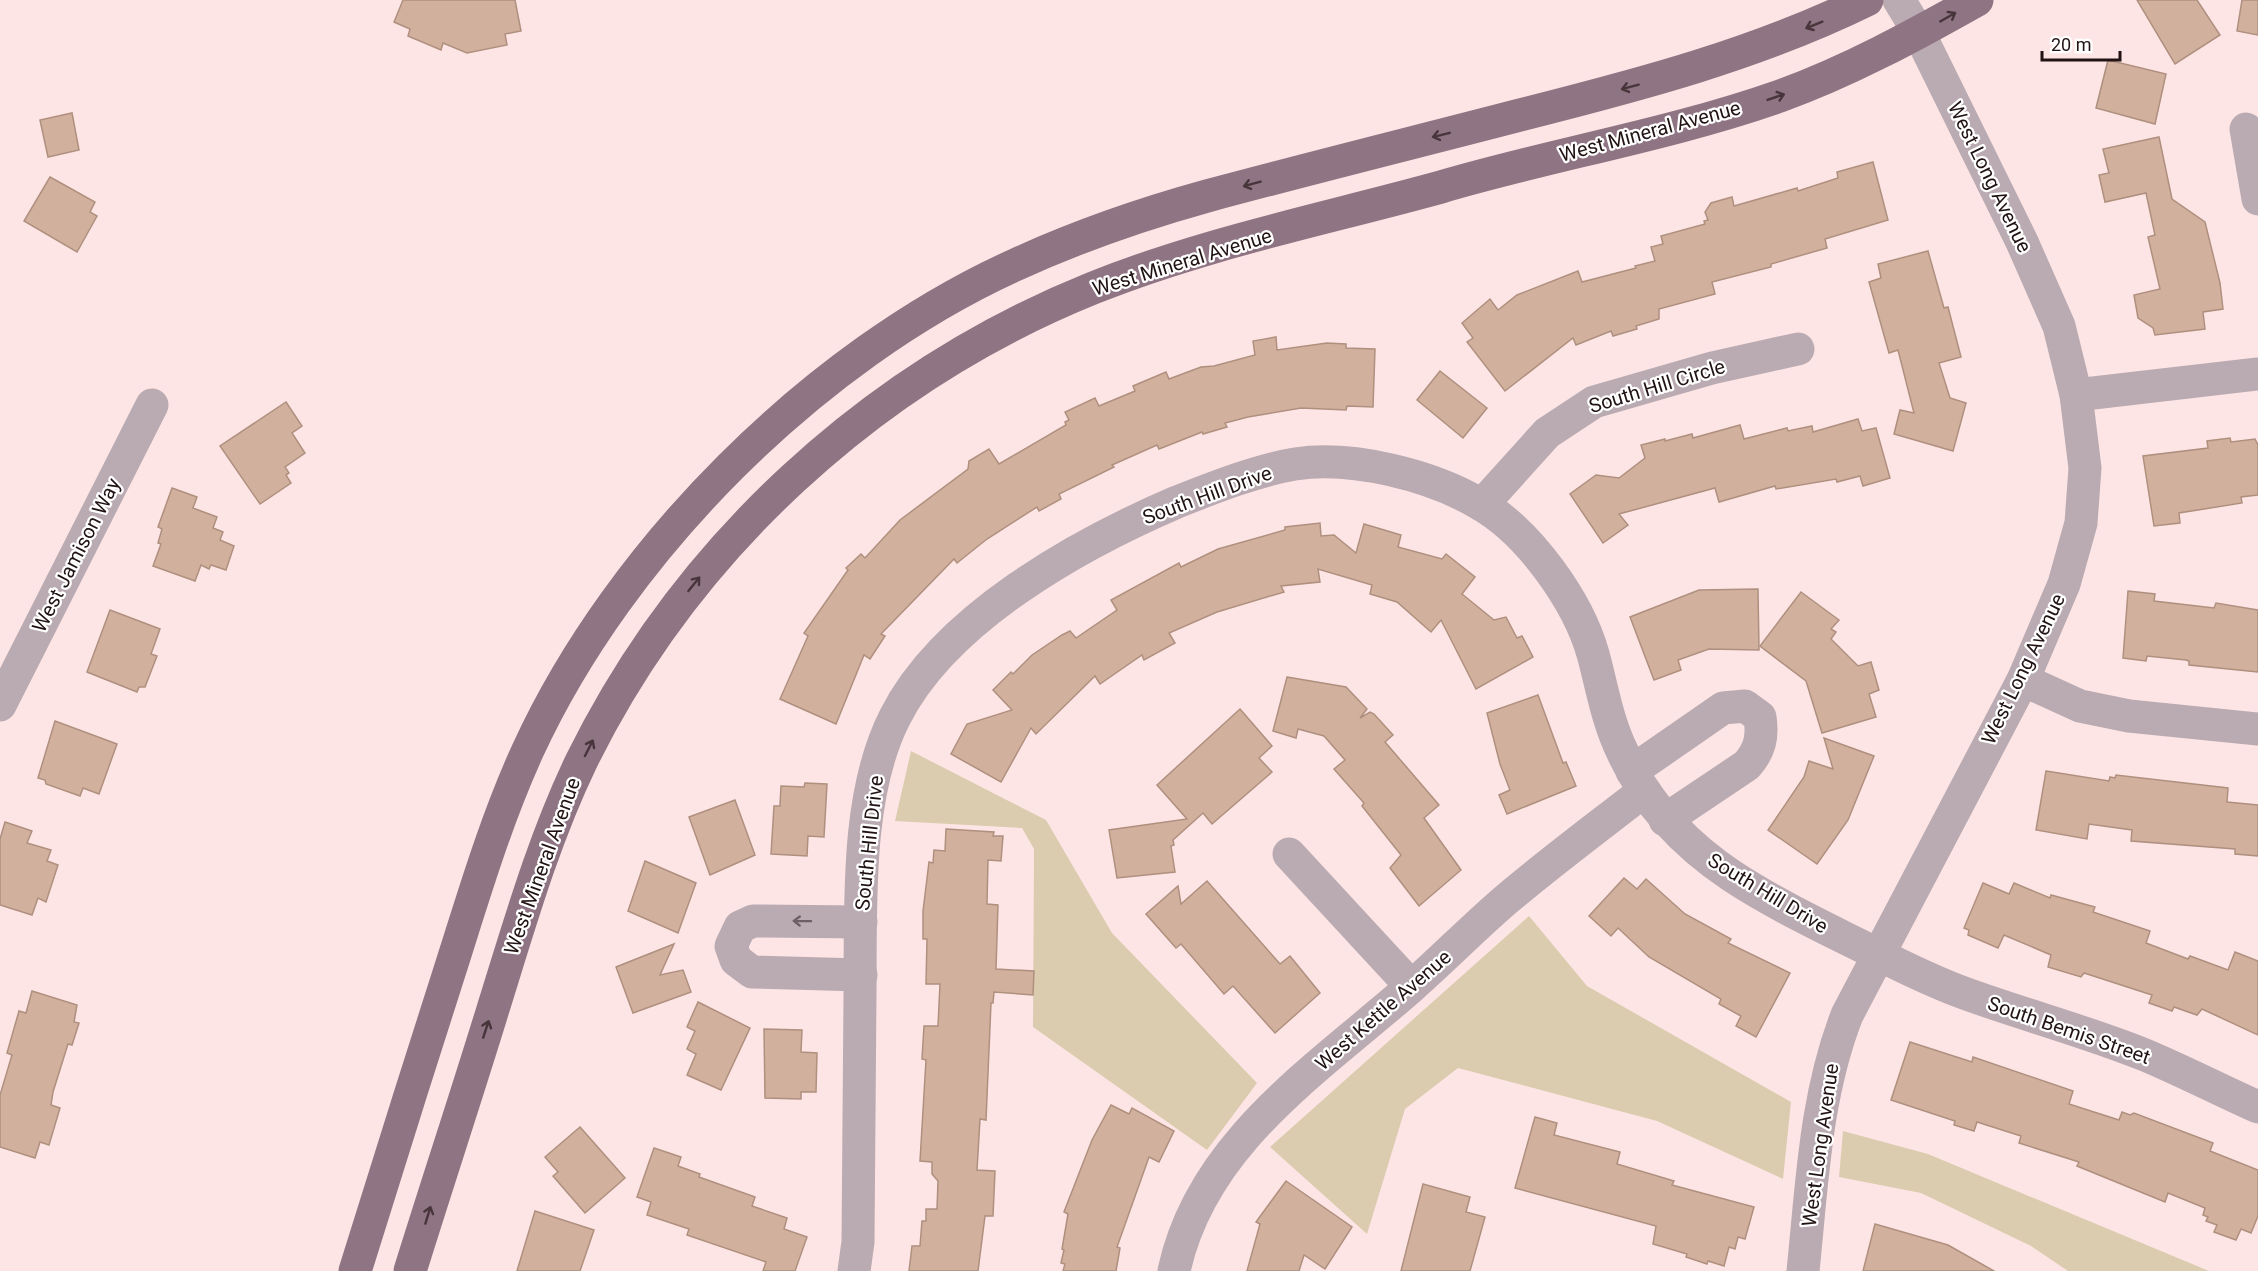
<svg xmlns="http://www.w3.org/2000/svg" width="2258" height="1271" font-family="Roboto,sans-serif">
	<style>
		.green { fill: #dbccaf }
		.building { fill: #d2b09e; stroke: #af907f; stroke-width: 1.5 }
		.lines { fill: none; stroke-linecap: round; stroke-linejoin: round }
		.minor { stroke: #baabb3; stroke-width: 33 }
		.major { stroke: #8f7483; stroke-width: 33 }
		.oneway { stroke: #48353b }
		.oneway2 { stroke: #6e5f64 }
		.labels { text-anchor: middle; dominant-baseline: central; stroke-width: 4.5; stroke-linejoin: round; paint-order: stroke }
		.street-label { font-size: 20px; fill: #211314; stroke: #fff }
	</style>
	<rect width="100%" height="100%" fill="#fee5e5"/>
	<!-- green -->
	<g class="green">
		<path d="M911 751 1046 820 1112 933 1257 1083 1207 1150 1033 1027 1034 849 1022 828 895 821Z"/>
		<path d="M1529 916 1587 986 1791 1102 1783 1179 1657 1121 1458 1068 1405 1109 1367 1234 1270 1147Z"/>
		<path d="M1843 1131 1928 1154 2209 1271H2068L2031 1246 1921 1193 1839 1177Z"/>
	</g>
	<!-- building -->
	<g class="building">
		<path d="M403 0H515L521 31 505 34 507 45 467 53 443 43 441 50 408 36 410 29 394 22Z"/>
		<path d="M2137 0H2197L2220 35 2175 64Z"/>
		<path d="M2242 0H2258V35L2237 31Z"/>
		<path d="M2108 60 2166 74 2155 124 2096 108Z"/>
		<path d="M72 113 79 150 48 157 40 120Z"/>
		<path d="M2159 137 2172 199 2205 222 2220 283 2223 309 2203 312 2205 329 2155 335 2153 328 2138 318 2134 295 2160 289 2148 237 2155 235 2146 193 2105 202 2099 175 2109 173 2103 149Z"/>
		<path d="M1873 162 1888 220 1825 239 1827 248 1771 264V267L1712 282 1715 294 1659 309V319L1636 326 1637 329 1613 336 1611 331 1576 345 1573 338 1505 391 1467 342 1473 338 1462 323 1490 299 1498 310 1517 295 1578 271 1582 282 1636 268 1635 266 1655 261 1651 247 1663 244 1661 236 1705 224 1704 221 1708 220 1705 212 1711 203 1732 197 1734 206 1797 188 1798 191 1838 178 1837 172Z"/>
		<path d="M50 177 95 202 90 212 97 216 77 252 24 221Z"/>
		<path d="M1928 251 1944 308 1948 307 1961 357 1939 363 1950 398 1966 403 1953 451 1894 434 1900 410 1914 413 1898 350 1889 353 1869 282 1881 278 1878 264Z"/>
		<path d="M1276 337 1277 350 1327 343 1346 344V348L1375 349 1373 407 1347 406 1346 410 1301 408 1248 417 1225 423 1227 427 1203 434 1202 432 1159 449 1157 445 1112 465 1114 467 1059 494 1061 499 1039 511 1037 507 987 539 957 563 954 559 881 634 885 636 870 659 864 655 836 724 780 699 808 636 804 633 848 570 846 568 861 554 865 558 900 520 968 469 969 461 989 449 999 464 1066 425 1065 422 1069 420 1065 412 1095 398 1099 406 1135 391 1133 386 1166 372 1169 379 1201 367 1214 366 1255 355 1253 341Z"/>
		<path d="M1440 371 1487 408 1463 438 1417 400Z"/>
		<path d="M286 402 302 426 292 433 305 453 285 467 289 473 286 475 291 483 260 504 220 446Z"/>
		<path d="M1858 419 1862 431 1876 428 1890 478 1863 486 1860 476 1837 482 1836 479 1776 489 1775 486 1719 502 1715 488 1619 514 1628 525 1603 543 1570 494 1596 475 1619 478 1645 458 1641 445 1665 439V441L1692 434 1693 438 1740 425 1744 439 1787 428 1788 431 1812 426 1813 432Z"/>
		<path d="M2230 438 2231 442 2255 439 2258 445V495L2241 497 2242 503 2179 513 2180 523 2154 526 2143 456 2208 448 2207 441Z"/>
		<path d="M172 488 197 497 193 508 217 517 213 528 223 532 220 540 234 546 226 570 211 565 209 569 201 565 195 581 153 566 161 544 158 543 162 529 158 527Z"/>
		<path d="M1320 523 1321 536 1334 535 1356 553 1364 524 1401 535 1398 547 1442 559 1446 554 1475 577 1462 594 1494 620 1506 617 1517 638 1522 636 1533 657 1476 689 1441 620 1431 632 1397 602 1370 594 1372 585 1318 569 1320 582 1281 586 1284 592 1217 612 1169 633 1175 643 1144 660 1142 655 1100 684 1095 676 1036 734 1031 728 1001 782 951 754 967 724 1012 710 993 690 1011 672 1013 674 1032 655 1062 635 1070 631 1076 638 1117 610 1111 600 1179 563 1181 567 1218 549 1285 530V527Z"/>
		<path d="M1758 589 1759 650 1709 649 1678 660 1681 670 1654 680 1630 617 1699 590Z"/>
		<path d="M2128 591 2155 594 2154 601 2214 608 2216 603 2258 610V672L2189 665V661L2186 660 2147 656 2146 661 2123 658Z"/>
		<path d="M1801 592 1839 620 1831 629 1836 632 1831 639 1858 666 1871 662 1879 690 1869 694 1876 717 1822 733 1806 681 1760 646Z"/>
		<path d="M110 610 160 629 151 654 157 656 145 687H139L137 692 87 672Z"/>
		<path d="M1287 677 1346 687 1367 709 1360 718 1370 712 1374 714 1393 735 1385 742 1439 805 1424 818 1461 870 1419 906 1390 868 1401 855 1362 806 1364 803 1334 769 1345 760 1324 736 1298 729 1296 738 1273 731Z"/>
		<path d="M1538 695 1563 763 1566 762 1576 786 1507 814 1499 795 1510 790 1500 764 1487 713Z"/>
		<path d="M1240 709 1272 746 1259 758 1272 772 1212 824 1203 813 1173 840 1174 845 1171 846 1175 872 1117 878 1109 830 1187 819 1157 785Z"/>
		<path d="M55 721 117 744 99 794 83 788 80 796 46 784 45 780 38 778Z"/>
		<path d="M1824 738 1874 756 1848 820 1817 864 1768 830 1804 777 1809 761 1833 769Z"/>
		<path d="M2046 771 2109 781 2110 777 2115 778 2116 775 2228 788 2227 802 2258 805V856L2235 854V849L2131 841 2132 830 2089 824 2087 839 2036 830Z"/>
		<path d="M805 783 827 784 824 837 808 836 807 856 771 854 774 806H780L781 786 804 787Z"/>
		<path d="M735 800 755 855 710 875 689 817Z"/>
		<path d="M5 822 32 831 27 843 51 850 47 861 58 865 46 902 38 898 32 915 0 905V839Z"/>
		<path d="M946 829 994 832 993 836H1003L1001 861 988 860 987 904 998 905 996 969 1034 971 1033 995 994 992 993 1003H991L986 1120 980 1119 977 1170 995 1171 993 1216H985L978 1271H909L912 1246H920L922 1221H926V1209H937L938 1181 932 1174V1162L920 1161 926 1060 922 1059 924 1026H938L940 984H926L927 939H923V911L929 862 933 863 934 850 945 851Z"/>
		<path d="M645 861 696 883 678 933 628 911Z"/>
		<path d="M1624 878 1637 889 1646 879 1685 914 1731 939 1728 943 1790 973 1756 1037 1736 1026 1741 1016 1719 1004 1721 999 1649 957 1618 928 1611 936 1589 916Z"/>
		<path d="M1207 881 1280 964 1290 956 1320 993 1275 1033 1233 986 1224 994 1181 944 1176 948 1146 914 1178 886 1181 904Z"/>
		<path d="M1983 883 2009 894 2014 883 2050 898 2051 895 2095 907 2093 912 2150 931 2146 943 2188 959 2190 956 2228 970 2235 952 2258 961V1035L2202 1009 2197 1015 2174 1007 2172 1011 2149 1003 2152 995 2084 973 2081 977 2048 967 2051 955 2004 935 1998 948 1968 935 1969 930 1964 928Z"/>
		<path d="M674 944 660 975 683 970 691 992 633 1013 616 967Z"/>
		<path d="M32 991 77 1005 74 1022 79 1023 72 1045 68 1044 53 1092 51 1105 60 1108 49 1145 40 1142 35 1158 0 1147V1095L12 1055 7 1053 19 1011 26 1013Z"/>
		<path d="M698 1002 750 1028 721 1090 687 1075 696 1054 687 1049 695 1031 687 1027Z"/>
		<path d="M764 1029 802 1030 801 1052 817 1053 816 1092H801V1099L765 1098Z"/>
		<path d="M1910 1042 1972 1062 1973 1057 2073 1091 2069 1104 2119 1120 2122 1112 2130 1115 2134 1113 2213 1143 2210 1151 2258 1170V1216L2251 1233 2241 1229 2236 1240 2214 1232 2217 1225 2206 1221 2208 1217 2203 1215 2205 1208 2168 1193 2165 1202 2077 1166 2079 1162 2019 1143 2021 1136 1977 1122 1974 1131 1954 1125 1955 1121 1891 1100Z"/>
		<path d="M1111 1105 1129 1114 1132 1108 1174 1131 1159 1162 1149 1157 1117 1247 1120 1248 1116 1271H1063L1065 1264 1061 1263 1064 1250 1062 1249 1068 1214 1064 1212 1092 1140Z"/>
		<path d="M1535 1117 1557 1123 1554 1135 1620 1152 1617 1164 1674 1181 1672 1185 1754 1207 1745 1239 1738 1237 1735 1249 1729 1247 1724 1266 1708 1261 1707 1264 1686 1257 1687 1254 1653 1244 1656 1226 1515 1188Z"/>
		<path d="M580 1127 625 1178 585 1213 553 1176 558 1172 545 1157Z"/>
		<path d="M654 1148 681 1157 678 1166 700 1174 699 1177 755 1197 752 1206 787 1218 784 1229 807 1237 795 1271H763L766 1262 687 1235 689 1229 647 1215 651 1202 637 1197Z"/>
		<path d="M1286 1181 1352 1227 1325 1269 1304 1255 1299 1271H1247L1260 1224 1256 1222Z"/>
		<path d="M1423 1184 1470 1197 1466 1212 1485 1217 1470 1271H1401Z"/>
		<path d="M535 1211 594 1230 580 1271H517Z"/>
		<path d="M1875 1224 1948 1245 1994 1271H1863Z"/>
	</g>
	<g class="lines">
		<!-- minor -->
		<g class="minor">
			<path d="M2246 129 2258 199"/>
			<path d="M2076 395 2258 374"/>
			<path d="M1482 505 1547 433 1594 402 1712 368 1798 349"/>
			<path d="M2023 680 2080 706 2129 716 2258 729"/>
			<path d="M0 705 152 405"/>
			<path d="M1632 771 1723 708 1745 706 1760 717C1763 737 1760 750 1747 765L1665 820"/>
			<path d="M1289 854 1411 986"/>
			<path d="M861 975 752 972 736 960 731 946 740 927 753 921 861 922"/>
			<path d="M854 1271 858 1242C859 1160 860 1077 860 994 861 907 855 795 895 717 945 618 1079 544 1177 502 1212 488 1258 470 1295 464 1351 455 1431 475 1480 504 1529 532 1578 601 1593 654 1602 687 1607 720 1622 751 1646 804 1684 844 1732 876 1770 901 1811 921 1851 941 1888 959 1925 979 1964 993 2024 1015 2086 1031 2145 1055 2183 1071 2220 1090 2258 1107"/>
			<path d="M1174 1271C1201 1143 1319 1068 1411 987 1444 958 1475 926 1508 898 1552 861 1599 826 1644 791"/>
			<path d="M1803 1271C1812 1185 1815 1097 1847 1015L2023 680 2064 584 2081 523 2085 468 2076 395 2059 326 2022 242 1919 33 1899 0"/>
		</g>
		<!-- major -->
		<g class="major">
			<path d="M355 1271C386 1172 417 1072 449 973 473 898 495 822 528 750 620 550 814 356 1015 265 1076 237 1142 214 1207 196 1311 168 1416 142 1520 115 1639 85 1757 54 1867 0"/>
			<path d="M410 1271C437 1184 466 1097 493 1009 519 926 543 841 581 762 686 548 872 377 1093 288 1205 243 1325 219 1441 187 1553 154 1669 135 1780 96 1849 71 1913 36 1977 0"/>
		</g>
	</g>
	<!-- one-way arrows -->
	<defs><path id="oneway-shaft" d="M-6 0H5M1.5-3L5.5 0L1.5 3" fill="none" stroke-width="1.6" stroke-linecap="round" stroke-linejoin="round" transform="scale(1.5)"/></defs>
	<g class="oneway">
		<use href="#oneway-shaft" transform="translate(1948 17) rotate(-30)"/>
		<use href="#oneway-shaft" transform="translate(1814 25) rotate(158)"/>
		<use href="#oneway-shaft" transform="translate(1630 87) rotate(165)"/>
		<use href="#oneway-shaft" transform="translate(1776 97) rotate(-19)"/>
		<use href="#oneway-shaft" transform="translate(1441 135) rotate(166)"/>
		<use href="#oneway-shaft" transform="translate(1252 184) rotate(165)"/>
		<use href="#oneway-shaft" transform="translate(694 584) rotate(-51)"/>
		<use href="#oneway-shaft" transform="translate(589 748) rotate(-63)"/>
		<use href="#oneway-shaft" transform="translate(486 1029) rotate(-72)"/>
		<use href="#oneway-shaft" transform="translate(428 1215) rotate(-73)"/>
	</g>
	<use class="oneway2" href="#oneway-shaft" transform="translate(802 921) rotate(-179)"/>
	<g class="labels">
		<!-- street labels -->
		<g class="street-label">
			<text transform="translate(1650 131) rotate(-15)">West Mineral Avenue</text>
			<text transform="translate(1990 177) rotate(64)">West Long Avenue</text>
			<text transform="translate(1182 262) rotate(-17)">West Mineral Avenue</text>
			<text transform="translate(1657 386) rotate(-17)">South Hill Circle</text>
			<text transform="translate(1207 495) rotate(-20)">South Hill Drive</text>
			<text transform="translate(76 555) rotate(-63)">West Jamison Way</text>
			<text transform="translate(2023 669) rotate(-64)">West Long Avenue</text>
			<text transform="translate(869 843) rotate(-84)">South Hill Drive</text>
			<text transform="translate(542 866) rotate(-70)">West Mineral Avenue</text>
			<text transform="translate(1768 893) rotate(31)">South Hill Drive</text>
			<text transform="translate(1383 1010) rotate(-41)">West Kettle Avenue</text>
			<text transform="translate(2069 1030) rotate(19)">South Bemis Street</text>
			<text transform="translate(1820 1145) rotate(-82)">West Long Avenue</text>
		</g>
	</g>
	<!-- scale -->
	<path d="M2042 51v9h78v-9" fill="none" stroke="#211314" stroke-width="3"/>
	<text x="2051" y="51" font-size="18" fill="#211314" stroke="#ffffff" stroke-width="4.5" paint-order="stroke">20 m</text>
</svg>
